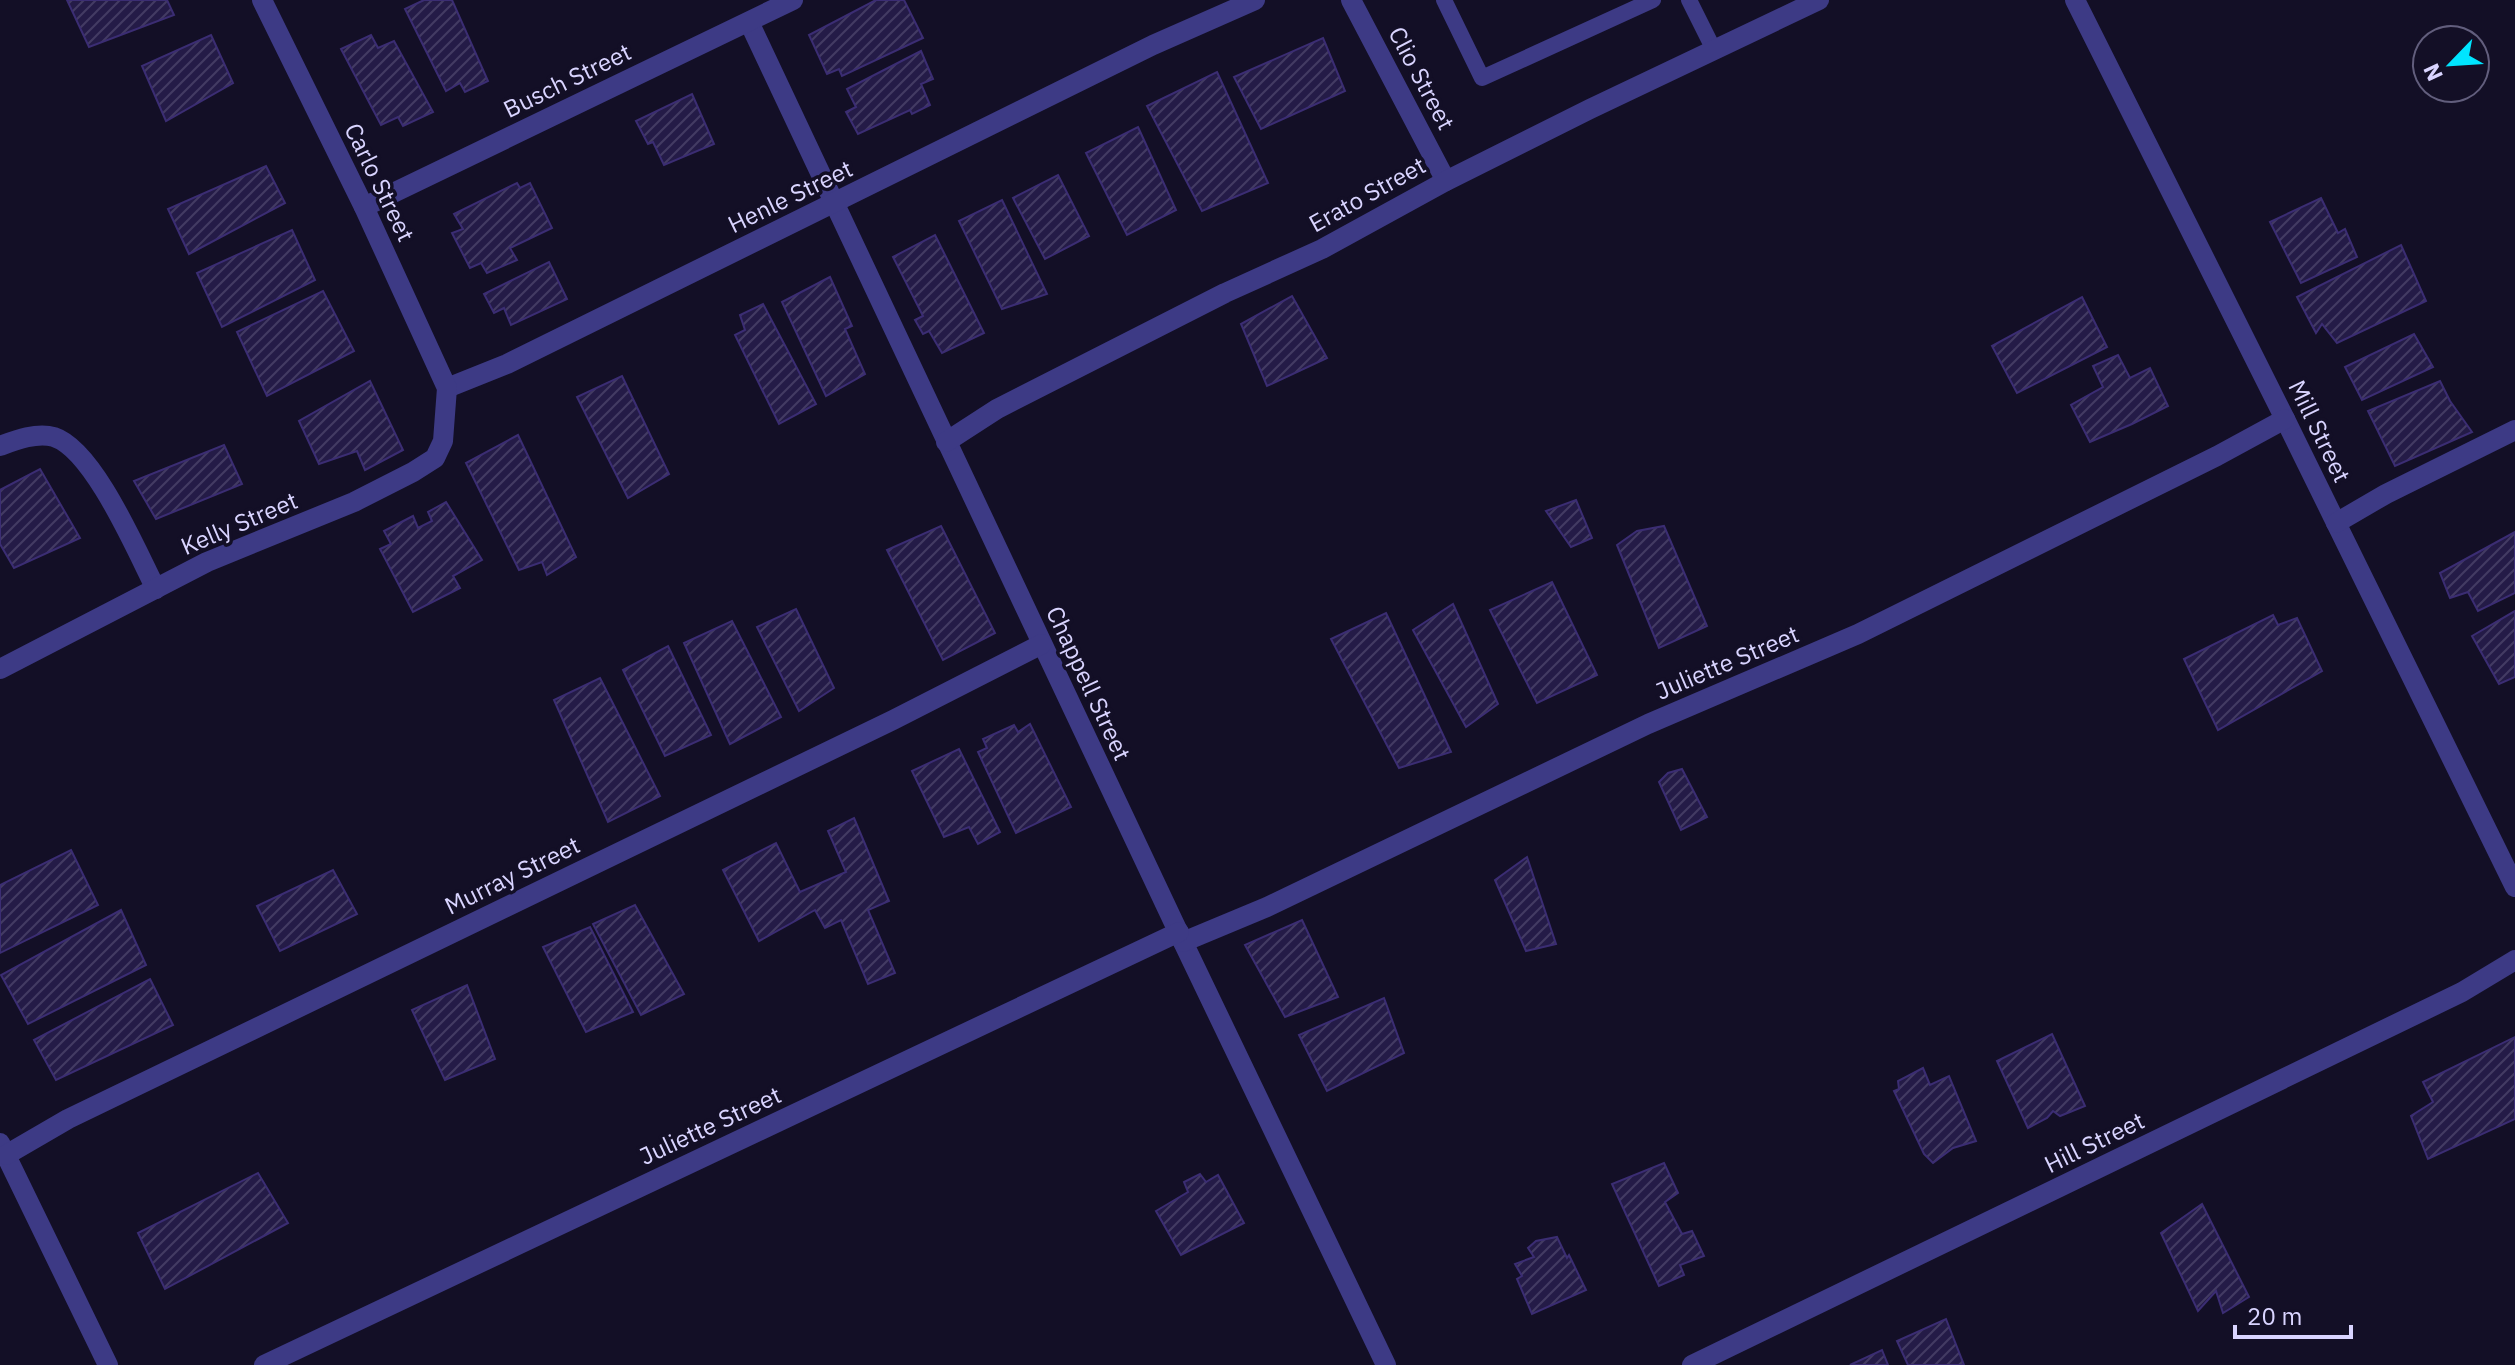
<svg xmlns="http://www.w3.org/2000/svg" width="2515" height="1365" font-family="'IBM Plex Sans',sans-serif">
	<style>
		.building { fill: url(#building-hatch); stroke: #3b2d73; stroke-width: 2 }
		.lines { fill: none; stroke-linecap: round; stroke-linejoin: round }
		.service { stroke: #3d3a85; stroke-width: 16 }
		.minor { stroke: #3d3a85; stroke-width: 20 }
		.tertiary { stroke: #3d3a85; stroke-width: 20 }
		.labels { text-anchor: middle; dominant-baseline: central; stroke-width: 7; stroke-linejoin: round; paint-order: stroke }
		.street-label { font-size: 24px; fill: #d9d4ff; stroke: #130f26 }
	</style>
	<defs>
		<pattern id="building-hatch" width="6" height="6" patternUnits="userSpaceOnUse" patternTransform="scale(2)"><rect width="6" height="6" fill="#241b47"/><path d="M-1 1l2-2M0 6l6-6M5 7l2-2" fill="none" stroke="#433b63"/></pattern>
	</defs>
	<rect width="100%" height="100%" fill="#130f26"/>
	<!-- building -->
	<g class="building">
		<path d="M67 0H167L174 15 89 47Z"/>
		<path d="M424 0H452L488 81 465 92 460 83 446 91 405 9Z"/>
		<path d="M876 0H904L923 38 842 76 839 69 827 74 809 35Z"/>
		<path d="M211 35 233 83 166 121 142 66Z"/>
		<path d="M371 35 378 48 394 41 433 112 403 126 398 117 381 125 341 49Z"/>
		<path d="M1323 38 1345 91 1261 129 1234 77Z"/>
		<path d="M921 51 933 79 921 84 930 105 912 114 910 110 858 134 846 112 856 107 847 89Z"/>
		<path d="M1217 72 1268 183 1202 211 1147 106Z"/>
		<path d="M692 94 714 144 664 165 653 142 648 144 636 121Z"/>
		<path d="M1138 127 1176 210 1127 235 1086 153Z"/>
		<path d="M266 166 285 203 189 254 168 209Z"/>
		<path d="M1058 175 1089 236 1045 259 1013 198Z"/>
		<path d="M517 183 520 188 530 183 552 228 510 248 517 260 487 273 481 263 470 268 452 233 463 229 454 214Z"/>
		<path d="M2321 198 2338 233 2345 229 2357 257 2301 283 2270 222Z"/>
		<path d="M1002 200 1047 294 1002 309 959 221Z"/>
		<path d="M292 230 315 280 222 327 197 273Z"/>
		<path d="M935 235 984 333 942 353 929 331 923 334 915 320 923 316 893 257Z"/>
		<path d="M2401 245 2426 301 2337 343 2322 324 2316 333 2297 297Z"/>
		<path d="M549 262 567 299 511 325 504 308 494 313 484 294Z"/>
		<path d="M830 277 852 326 845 329 865 374 826 396 782 302Z"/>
		<path d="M323 291 354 351 267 396 237 332Z"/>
		<path d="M1292 296 1327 358 1267 386 1241 324Z"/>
		<path d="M2082 297 2107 347 2017 393 1992 346Z"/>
		<path d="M763 304 816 404 779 424 735 335 745 330 740 315Z"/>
		<path d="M2414 334 2433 367 2362 400 2345 367Z"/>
		<path d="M2118 355 2130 378 2150 368 2168 406 2132 424 2090 442 2071 405 2103 387 2093 366Z"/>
		<path d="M622 376 669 474 628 498 577 397Z"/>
		<path d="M370 381 403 450 365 470 357 451 319 464 299 421Z"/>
		<path d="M2440 381 2450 401 2472 432 2395 466 2368 411Z"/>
		<path d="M518 435 576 557 547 575 542 562 519 570 466 463Z"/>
		<path d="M224 445 242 484 156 519 134 481Z"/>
		<path d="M40 469 80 538 14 568 0 544V490Z"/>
		<path d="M1576 500 1592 538 1571 547 1546 511Z"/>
		<path d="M446 502 482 560 453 576 460 588 413 612 380 549 391 544 384 531 413 516 418 528 432 521 428 512Z"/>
		<path d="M941 526 995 633 943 660 887 550Z"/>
		<path d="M1664 526 1707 626 1659 648 1617 545 1637 531Z"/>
		<path d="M2515 532V593L2478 611 2468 592 2450 598 2440 573Z"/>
		<path d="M1552 582 1597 675 1537 703 1490 610Z"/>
		<path d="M1453 604 1498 704 1466 727 1413 630Z"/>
		<path d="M796 609 834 688 799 711 757 627Z"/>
		<path d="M2515 611V677L2499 684 2472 636Z"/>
		<path d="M1386 613 1451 752 1399 768 1331 639Z"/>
		<path d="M2273 615 2278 625 2297 618 2322 671 2218 730 2184 659Z"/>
		<path d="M732 621 781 717 730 744 684 643Z"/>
		<path d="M668 646 711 735 665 756 623 670Z"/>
		<path d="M600 678 660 796 608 822 554 700Z"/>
		<path d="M1030 724 1071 807 1016 833 978 752 987 748 983 739 1014 725 1018 732Z"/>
		<path d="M959 749 1000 832 978 844 969 827 944 837 912 771Z"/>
		<path d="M1682 769 1707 817 1681 830 1659 782 1668 773Z"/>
		<path d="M854 818 889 901 868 910 895 973 868 984 841 920 825 928 815 910 759 941 723 870 776 843 800 892 846 872 828 831Z"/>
		<path d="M71 850 98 905 0 953V885Z"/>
		<path d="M1527 857 1556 944 1526 951 1495 880Z"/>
		<path d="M333 870 357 914 280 951 257 906Z"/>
		<path d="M635 905 684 994 641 1015 593 924Z"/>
		<path d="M121 910 146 965 28 1024 1 975Z"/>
		<path d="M1302 920 1338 997 1285 1017 1245 945Z"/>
		<path d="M590 927 633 1012 586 1032 543 947Z"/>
		<path d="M150 979 173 1025 56 1080 34 1040Z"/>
		<path d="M467 985 495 1059 445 1080 412 1010Z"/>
		<path d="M1384 998 1404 1053 1327 1091 1299 1035Z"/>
		<path d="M2052 1034 2085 1106 2060 1116 2053 1111 2047 1118 2028 1128 1997 1061Z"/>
		<path d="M2515 1037V1119L2428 1159 2411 1116 2433 1102 2423 1082Z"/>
		<path d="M1923 1068 1930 1085 1949 1076 1976 1141 1953 1148 1933 1163 1924 1154 1894 1091 1899 1089 1898 1081Z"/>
		<path d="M1664 1163 1678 1193 1665 1202 1682 1234 1692 1231 1704 1256 1680 1265 1684 1275 1659 1286 1612 1184Z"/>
		<path d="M258 1173 288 1223 165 1289 138 1233Z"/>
		<path d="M1200 1174 1206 1182 1218 1175 1244 1223 1181 1255 1156 1211 1188 1192 1184 1182Z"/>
		<path d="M2202 1204 2249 1297 2223 1313 2216 1291 2198 1311 2161 1233Z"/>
		<path d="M1557 1237 1567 1258 1569 1255 1586 1290 1532 1314 1517 1279 1522 1276 1515 1264 1534 1257 1528 1248 1536 1241Z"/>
		<path d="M1946 1319 1964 1365H1908L1897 1341Z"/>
		<path d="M1882 1350 1888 1365H1850Z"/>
	</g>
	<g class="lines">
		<!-- service -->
		<g class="service">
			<path d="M1444 0 1482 78 1653 0"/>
			<path d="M1689 0 1714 50"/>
		</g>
		<!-- minor -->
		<g class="minor">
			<path d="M1351 0 1446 181"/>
			<path d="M2075 0 2285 419 2515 887"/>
			<path d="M749 22 1183 942 1386 1365"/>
			<path d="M364 207 793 0"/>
			<path d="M447 388 507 364 1153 45 1255 0"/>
			<path d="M946 442 997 409 1225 293 1322 249 1446 181 1590 109 1819 0"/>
			<path d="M0 446C16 440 37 432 54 437 94 450 137 552 156 589"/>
			<path d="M2336 523 2386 494 2515 430"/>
			<path d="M0 669 207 562 354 502 413 472 435 458 443 441 447 388 364 207 262 0"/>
			<path d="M1183 942 1267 907 1648 724 1858 634 2217 456 2285 419"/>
			<path d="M0 1143 108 1365"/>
			<path d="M6 1155 68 1119 893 720 1042 644"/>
			<path d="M264 1365 1179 932"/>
		</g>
		<!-- tertiary -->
		<path class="tertiary" d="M1692 1365 2462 992 2515 960"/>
	</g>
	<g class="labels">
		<!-- street labels -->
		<g class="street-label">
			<text transform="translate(1422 78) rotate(62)">Clio Street</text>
			<text transform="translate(567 80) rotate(-26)">Busch Street</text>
			<text transform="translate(380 182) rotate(64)">Carlo Street</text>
			<text transform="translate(1367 194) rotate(-29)">Erato Street</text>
			<text transform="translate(790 196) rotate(-26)">Henle Street</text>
			<text transform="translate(2320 431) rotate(64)">Mill Street</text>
			<text transform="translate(239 523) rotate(-23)">Kelly Street</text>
			<text transform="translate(1727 662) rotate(-23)">Juliette Street</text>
			<text transform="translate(1089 683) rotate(65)">Chappell Street</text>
			<text transform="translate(512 875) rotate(-26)">Murray Street</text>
			<text transform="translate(710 1125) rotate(-25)">Juliette Street</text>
			<text transform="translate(2094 1142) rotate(-26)">Hill Street</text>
		</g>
	</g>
	<!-- north arrow -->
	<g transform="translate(2451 64) rotate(245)"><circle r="38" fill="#130f26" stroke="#625e7d" stroke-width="2"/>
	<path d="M0-6L14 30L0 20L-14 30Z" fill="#00e5ff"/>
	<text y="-12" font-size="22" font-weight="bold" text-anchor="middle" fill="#d9d4ff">N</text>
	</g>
	<!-- scale -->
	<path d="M2235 1325v12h116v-12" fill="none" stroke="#d9d4ff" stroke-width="4"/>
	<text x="2247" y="1325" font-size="24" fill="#d9d4ff" stroke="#130f26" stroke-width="6" paint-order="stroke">20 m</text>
</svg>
